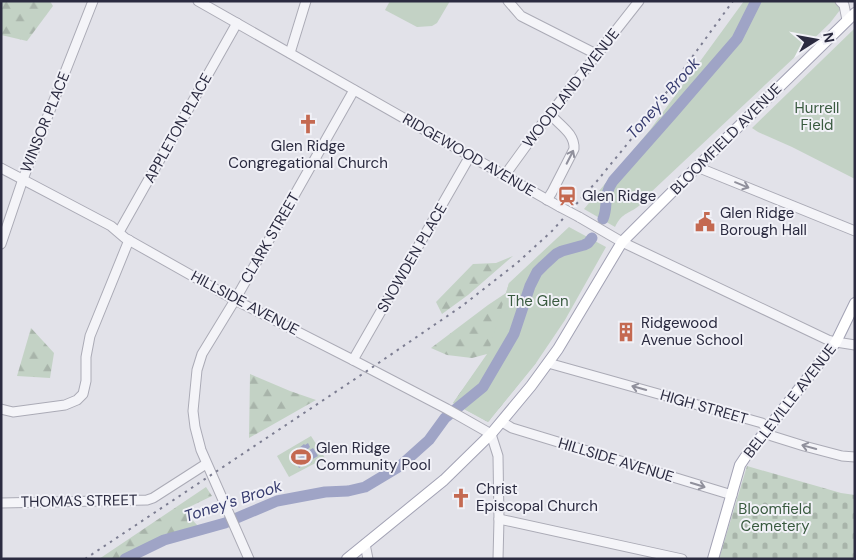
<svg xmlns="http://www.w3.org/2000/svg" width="856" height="560" font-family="'DM Sans',sans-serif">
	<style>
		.forest { fill: url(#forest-firs) }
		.cemetery { fill: url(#cemetery-stones) }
		.green { fill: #c3d2c5 }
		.water { fill: #9fa4c6 }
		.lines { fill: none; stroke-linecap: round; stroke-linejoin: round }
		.river { stroke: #9fa4c6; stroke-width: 11 }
		.minor-casing { stroke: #ababb6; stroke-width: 11 }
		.major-casing { stroke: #a2a2b4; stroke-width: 12 }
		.minor { stroke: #f4f4f8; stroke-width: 9 }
		.major { stroke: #fff; stroke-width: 10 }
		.rail { stroke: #7c7d91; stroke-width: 2; stroke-dasharray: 2.5 5; stroke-linecap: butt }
		.minor-bridge-casing { stroke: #ababb6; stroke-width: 11; stroke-linecap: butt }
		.minor-bridge { stroke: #f4f4f8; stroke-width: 9 }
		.oneway { stroke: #90909c }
		.labels { text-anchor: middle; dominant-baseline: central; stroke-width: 4; stroke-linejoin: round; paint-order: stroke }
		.street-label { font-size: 15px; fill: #2b2b40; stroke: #f1f1f7 }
		.park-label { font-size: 15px; fill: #395a3f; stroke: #f1f1f7 }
		.poi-label { font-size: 15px; fill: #2b2b40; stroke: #f1f1f7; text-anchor: start }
		.water-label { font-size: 16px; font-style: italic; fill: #383d70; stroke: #f1f1f7 }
	</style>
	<defs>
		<pattern id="forest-firs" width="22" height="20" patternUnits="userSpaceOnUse" patternTransform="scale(1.25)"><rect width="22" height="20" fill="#c3d2c5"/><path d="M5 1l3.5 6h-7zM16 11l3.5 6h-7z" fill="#a8b4aa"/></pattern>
		<pattern id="cemetery-stones" width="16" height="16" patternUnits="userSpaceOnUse" patternTransform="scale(1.25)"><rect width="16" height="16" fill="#c3d2c5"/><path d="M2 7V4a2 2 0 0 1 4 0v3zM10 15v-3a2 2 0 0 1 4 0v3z" fill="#a8b4aa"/></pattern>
	</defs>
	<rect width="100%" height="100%" fill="#e2e2e9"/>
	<!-- forest -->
	<g class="forest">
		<path d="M1 1H50L53 6 27 41 1 35Z"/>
		<path d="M513 256 468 295 442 314 436 302 473 264 496 263Z"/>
		<path d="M509 283 540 300 536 363 488 422 453 403 487 354 472 358 447 355 431 348 488 305 506 293Z"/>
		<path d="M31 328 54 353 50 378 17 376Z"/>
		<path d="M250 374 290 391 316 400 249 438Z"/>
		<path d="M206 487 212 496 183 510 198 526 199 533 162 542 130 559H99Z"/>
	</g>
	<!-- cemetery -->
	<path class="cemetery" d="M747 466 841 493 855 495V559H719Z"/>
	<!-- green -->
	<g class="green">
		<path d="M390 1H450L437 23 432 26 417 27 385 10Z"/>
		<path d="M744 1H847L830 23 798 54 648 195C645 199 643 202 640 205 630 214 623 211 615 227L584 209 650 130Z"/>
		<path d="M855 28V179L792 147 758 132 752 128Z"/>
		<path d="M569 227 606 247 565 320 536 363 488 422 453 403 488 354 509 283Z"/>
		<path d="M311 436 325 458 289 477 277 456Z"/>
	</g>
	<!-- water -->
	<path class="water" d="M308 443 310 447 307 450 308 451 313 448 318 456 311 460 312 462 307 465 306 463 299 468 295 460 303 455 299 448 304 444 305 445Z"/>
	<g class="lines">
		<!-- river -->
		<g class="river">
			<path d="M603 219C609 204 602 197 613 181L673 113 737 39 756 1"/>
			<path d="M125 559 164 540 225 523 277 501 325 492 348 491 365 487 400 466 429 440 445 418 483 387 514 334 530 286 537 272 543 266 556 254 562 251 584 245 588 243 592 238"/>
		</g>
		<defs>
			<g id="minor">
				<path d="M198 1 560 207"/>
				<path d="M508 1 521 16 598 55"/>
				<path d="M840 1 844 5 847 20"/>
				<path d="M290 53 306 1"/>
				<path d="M697 167 855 231"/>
				<path d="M1 168 111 226 125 238 235 300 353 360 447 409 491 434 498 456 499 519 498 559"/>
				<path d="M505 176 510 168 539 128 639 1"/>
				<path d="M547 200 552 192 574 149C575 133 559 125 550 114"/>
				<path d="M579 217 622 242 828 340 836 342 855 345"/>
				<path d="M119 232 237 23"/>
				<path d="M1 244 23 179 93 1"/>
				<path d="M353 360 470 156"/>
				<path d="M548 363 762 423 772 436 804 446 842 456 855 457"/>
				<path d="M1 409 13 412 65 405 77 400 83 394 86 381V357L90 336 129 240"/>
				<path d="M502 422 512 428 732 495"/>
				<path d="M1 503 147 500 153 498 206 464"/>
				<path d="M499 519 682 559"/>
				<path d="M365 544 368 559"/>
				<path d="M249 559 201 450 195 427 193 411 197 370 202 354 235 300 354 90"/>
			</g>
			<g id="major">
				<path d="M347 559 444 480 491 434 531 386 558 349 622 242 697 167 855 13"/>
				<path d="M713 559 740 465 746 456 836 342 855 303"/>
			</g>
		</defs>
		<!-- minor casing -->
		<use href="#minor" class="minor-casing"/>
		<!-- major casing -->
		<use href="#major" class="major-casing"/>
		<!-- minor -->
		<use href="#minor" class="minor"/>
		<!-- major -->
		<use href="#major" class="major"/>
		<!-- rail -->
		<path class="rail" d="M85 559 361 375 462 306 517 263 552 231 597 181 642 126 733 1"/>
		<defs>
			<path id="minor-bridge" d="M560 207 579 217"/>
		</defs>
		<!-- minor-bridge casing -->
		<use href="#minor-bridge" class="minor-bridge-casing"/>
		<!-- minor-bridge -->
		<use href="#minor-bridge" class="minor-bridge"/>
	</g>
	<!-- one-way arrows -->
	<defs><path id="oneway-shaft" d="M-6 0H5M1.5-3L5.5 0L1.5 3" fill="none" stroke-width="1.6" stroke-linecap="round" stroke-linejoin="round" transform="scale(1.25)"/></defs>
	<g class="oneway">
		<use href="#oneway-shaft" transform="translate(570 157) rotate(-63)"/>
		<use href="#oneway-shaft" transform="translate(742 185) rotate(22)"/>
		<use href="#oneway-shaft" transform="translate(639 388) rotate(-164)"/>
		<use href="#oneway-shaft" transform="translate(809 447) rotate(-165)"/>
		<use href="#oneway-shaft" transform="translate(698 485) rotate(17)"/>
	</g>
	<!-- icons -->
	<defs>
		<symbol id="church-bare" viewBox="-9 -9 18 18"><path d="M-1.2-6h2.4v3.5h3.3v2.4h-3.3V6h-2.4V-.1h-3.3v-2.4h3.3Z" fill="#c46951" stroke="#f1f1f7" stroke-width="2.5" paint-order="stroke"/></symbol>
		<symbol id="station-bare" viewBox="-9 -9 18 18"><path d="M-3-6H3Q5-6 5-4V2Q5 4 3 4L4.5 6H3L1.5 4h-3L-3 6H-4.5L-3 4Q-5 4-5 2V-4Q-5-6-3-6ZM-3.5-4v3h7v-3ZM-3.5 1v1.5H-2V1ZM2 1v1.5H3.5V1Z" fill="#c46951" stroke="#f1f1f7" stroke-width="2.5" paint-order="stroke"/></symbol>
		<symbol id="civic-bare" viewBox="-9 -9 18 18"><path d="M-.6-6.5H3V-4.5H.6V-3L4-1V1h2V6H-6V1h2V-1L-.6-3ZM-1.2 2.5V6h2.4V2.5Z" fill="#c46951" stroke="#f1f1f7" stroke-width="2.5" paint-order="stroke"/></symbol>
		<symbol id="building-bare" viewBox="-9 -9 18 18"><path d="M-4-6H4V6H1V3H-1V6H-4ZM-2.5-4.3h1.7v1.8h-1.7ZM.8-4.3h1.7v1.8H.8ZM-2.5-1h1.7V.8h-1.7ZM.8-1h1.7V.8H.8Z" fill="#c46951" stroke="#f1f1f7" stroke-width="2.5" paint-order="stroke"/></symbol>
		<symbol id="stadium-bare" viewBox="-9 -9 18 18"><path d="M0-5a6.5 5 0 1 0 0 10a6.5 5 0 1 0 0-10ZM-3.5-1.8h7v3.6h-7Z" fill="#c46951" stroke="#f1f1f7" stroke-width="2.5" paint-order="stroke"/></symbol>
	</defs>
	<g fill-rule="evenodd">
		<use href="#church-bare" x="294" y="110" width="28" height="28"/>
		<use href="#station-bare" x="553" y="182" width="28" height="28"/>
		<use href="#civic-bare" x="691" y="208" width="28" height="28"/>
		<use href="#building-bare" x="612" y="318" width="28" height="28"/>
		<use href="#stadium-bare" x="287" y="443" width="28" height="28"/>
		<use href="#church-bare" x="447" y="484" width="28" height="28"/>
	</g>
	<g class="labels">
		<!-- street labels -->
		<g class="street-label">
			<text transform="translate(571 88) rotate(-52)">WOODLAND AVENUE</text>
			<text transform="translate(45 122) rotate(-68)">WINSOR PLACE</text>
			<text transform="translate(178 128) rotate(-61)">APPLETON PLACE</text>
			<text transform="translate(726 139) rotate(-45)">BLOOMFIELD AVENUE</text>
			<text transform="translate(469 155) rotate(30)">RIDGEWOOD AVENUE</text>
			<text transform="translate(270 238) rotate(-60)">CLARK STREET</text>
			<text transform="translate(412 258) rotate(-60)">SNOWDEN PLACE</text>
			<text transform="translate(245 303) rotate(28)">HILLSIDE AVENUE</text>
			<text transform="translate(790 401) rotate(-52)">BELLEVILLE AVENUE</text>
			<text transform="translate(704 407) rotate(16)">HIGH STREET</text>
			<text transform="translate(616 460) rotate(17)">HILLSIDE AVENUE</text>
			<text transform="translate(79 501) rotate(-1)">THOMAS STREET</text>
		</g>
		<!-- park labels -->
		<g class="park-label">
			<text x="817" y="108">Hurrell<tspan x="817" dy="17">Field</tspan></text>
			<text x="538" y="301">The Glen</text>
			<text x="775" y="509">Bloomfield<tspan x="775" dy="17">Cemetery</tspan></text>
		</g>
		<!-- poi labels -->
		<g class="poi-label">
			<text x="308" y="146" text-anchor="middle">Glen Ridge<tspan x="308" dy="17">Congregational Church</tspan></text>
			<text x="582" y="196">Glen Ridge</text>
			<text x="720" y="213">Glen Ridge<tspan x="720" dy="17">Borough Hall</tspan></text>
			<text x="641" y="323">Ridgewood<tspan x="641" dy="17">Avenue School</tspan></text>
			<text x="316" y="448">Glen Ridge<tspan x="316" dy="17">Community Pool</tspan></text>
			<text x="476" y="489">Christ<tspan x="476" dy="17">Episcopal Church</tspan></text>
		</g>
		<!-- water labels -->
		<g class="water-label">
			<text transform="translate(663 98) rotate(-49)">Toney's Brook</text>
			<text transform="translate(233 501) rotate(-18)">Toney's Brook</text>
		</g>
	</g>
	<!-- border -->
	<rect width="856" height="560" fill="none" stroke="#2b2b40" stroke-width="5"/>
	<!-- north arrow -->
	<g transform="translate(816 40) rotate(79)" stroke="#f1f1f7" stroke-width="4" paint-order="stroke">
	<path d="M0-4L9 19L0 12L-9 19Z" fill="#2b2b40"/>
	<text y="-8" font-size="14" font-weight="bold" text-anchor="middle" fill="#2b2b40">N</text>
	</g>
</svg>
